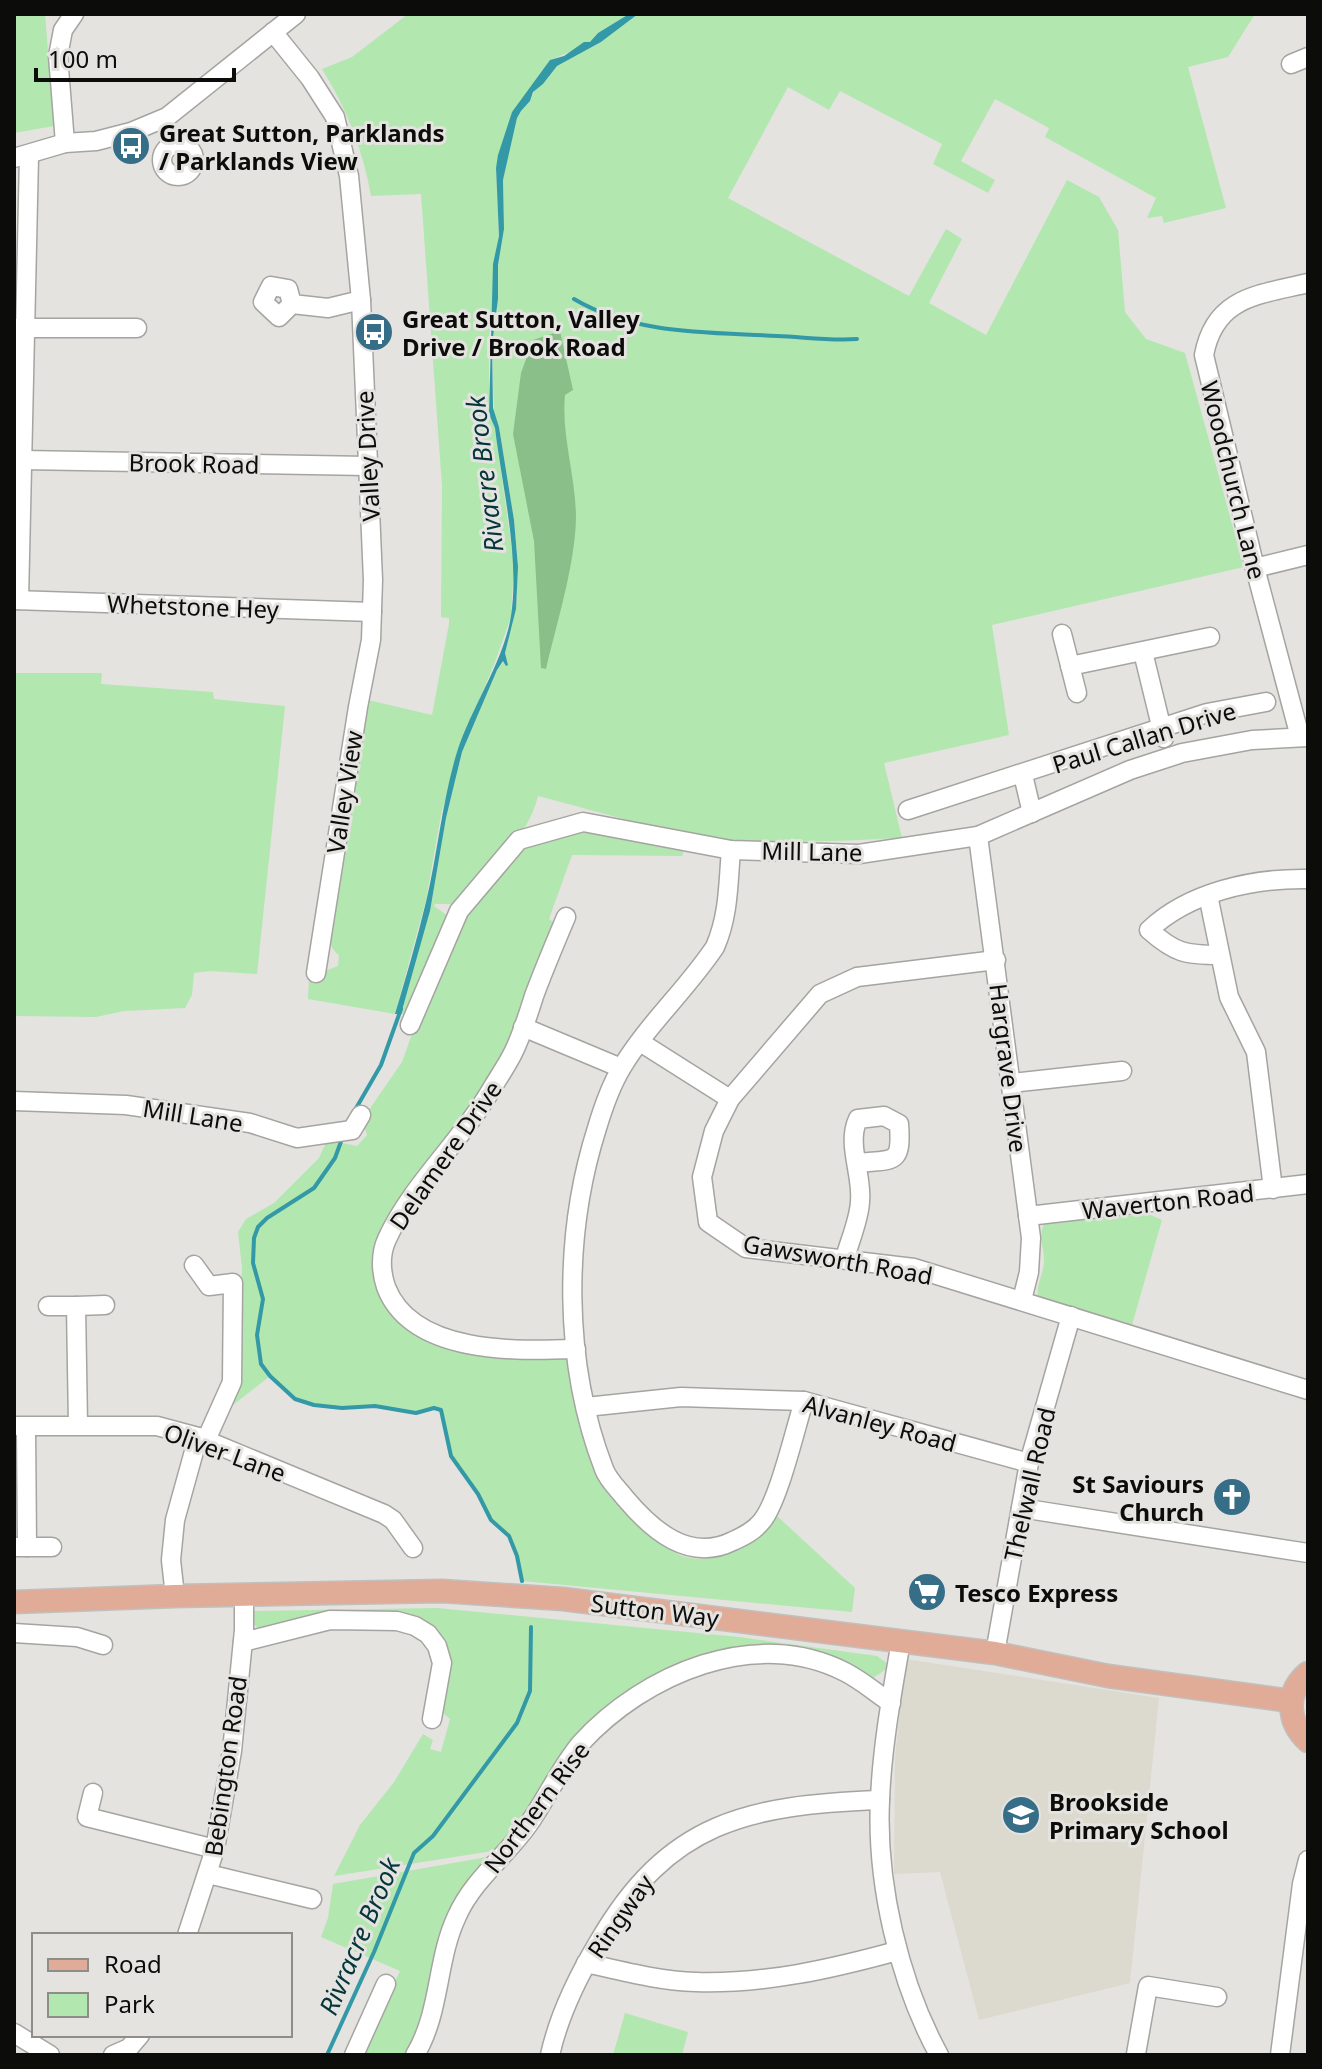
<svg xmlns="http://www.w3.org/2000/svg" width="1322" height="2069" font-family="'Noto Sans',sans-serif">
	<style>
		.built { fill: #dcd9ce }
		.green { fill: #b2e7b0 }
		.forest { fill: #8bbf89 }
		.water { fill: #3399a6 }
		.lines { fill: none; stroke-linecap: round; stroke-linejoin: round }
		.stream { stroke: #3399a6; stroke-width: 4 }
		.minor-casing { stroke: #a5a4a1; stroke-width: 21 }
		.major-casing { stroke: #c0c0bf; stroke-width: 25 }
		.minor { stroke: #fff; stroke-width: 18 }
		.major { stroke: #e0ab97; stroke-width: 22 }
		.labels { text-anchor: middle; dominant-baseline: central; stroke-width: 6; stroke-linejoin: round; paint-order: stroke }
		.poi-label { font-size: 24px; font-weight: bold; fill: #0c0c0a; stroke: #e4e3e0; text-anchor: start }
		.street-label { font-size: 24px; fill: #0c0c0a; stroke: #e4e3e0 }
		.water-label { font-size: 26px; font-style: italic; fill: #04353a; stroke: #e4e3e0 }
	</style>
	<rect width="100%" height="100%" fill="#e4e3e0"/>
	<!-- built -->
	<path class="built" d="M905 1659 1159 1698 1130 1983 979 2020 940 1872 894 1874 895 1759Z"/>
	<!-- green -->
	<g class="green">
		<path d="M14 14H45L54 126 14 133Z"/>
		<path d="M408 14H629L598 33 591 43 550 60 521 104 512 112 496 168 499 236 489 341V414L495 428 514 564 511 617 495 662 458 751 441 815 426 900 395 1014 308 999 309 979 323 978 325 971 338 966 339 955C322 944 332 916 334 898L339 893 345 847 343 843 368 700 432 715 449 624V618L441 617 442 486 421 194 371 196C363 150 347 109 322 69L352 57Z"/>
		<path d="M638 14H1255L1228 57 1188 67 1226 208 1164 223 1162 216 1147 218 1156 198 1045 137 1049 128 995 99 961 161 995 180 988 193 933 164 942 144 840 91 829 110 788 87 728 198 909 296 946 229 962 239 929 303 986 335 1067 180 1099 197 1118 230 1125 312 1146 339 1185 353 1244 567 992 625 1009 735 884 763 902 838C843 841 784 844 724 839 663 833 598 811 538 796 527 841 487 872 456 904H435L434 906 448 916 440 930 410 1016 401 1014 430 911 446 818 462 752 497 670 504 661 508 664 505 653 516 609 518 567 514 520 499 427 494 415 492 345 498 299V265L504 229 503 180 507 161 517 118 521 111 530 101 536 87 543 84 557 66 601 42Z"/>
		<path d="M14 673H102L101 684 213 692 214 699 285 706 257 974 210 971 194 973 192 995 185 1008 124 1011 96 1017 14 1016Z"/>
		<path d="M562 830 592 831 684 850 682 856 572 855 549 919 556 924 508 1051 377 1257 409 1323 570 1356 585 1435 665 1546C670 1549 676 1554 682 1556 717 1567 758 1544 776 1515L855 1588 852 1612 522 1581 517 1556 509 1536 491 1520 478 1494 451 1456 441 1410 434 1408 416 1413 375 1406 325 1407 295 1399 270 1376 224 1412 239 1322 242 1268 238 1232 246 1219 274 1203 319 1158 327 1140 357 1146 367 1135 362 1120 402 1062 448 933 530 843Z"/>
		<path d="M1144 1212 1162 1220 1132 1325 1038 1297C1036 1285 1043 1275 1044 1263 1045 1248 1037 1236 1045 1222Z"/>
		<path d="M437 1608 739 1637 877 1656 891 1666 870 1680 768 1649 633 1692 499 1850 334 1876 360 1825 394 1782 423 1734 433 1740 430 1749 441 1752 450 1719 441 1711 447 1663 418 1618 259 1629 251 1621V1611Z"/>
		<path d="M493 1856 409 2055H358L400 1971 321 1937 328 1918 333 1884Z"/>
		<path d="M625 2013 688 2032 682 2055H613Z"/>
	</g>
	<!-- forest -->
	<path class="forest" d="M560 331 573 390 565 395C561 435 576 477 576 518 575 565 557 622 546 669L541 668 534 541 513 434 521 373 533 340Z"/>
	<!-- water -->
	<path class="water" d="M629 14H638L601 42 557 66 543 84 533 92 530 101 521 111 517 118 503 180 504 229 498 265V299L492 345 493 408 499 427 514 520 518 567 516 609 505 653 508 665 506 666 503 661 497 670 462 752 446 818 430 911 401 1014H395C406 977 417 940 426 902 438 852 442 801 457 752 471 708 504 661 511 616 520 558 502 486 495 428L489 414 493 264 499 236 496 168 498 155 512 112 550 60 564 56 584 42H590L598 33Z"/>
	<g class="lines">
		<!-- stream -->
		<g class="stream">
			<path d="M574 299C635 335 708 332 777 336 804 337 829 341 857 339"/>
			<path d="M355 1110 381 1065 401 1009"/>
			<path d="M343 1136 335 1158 314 1188 267 1218 258 1227 254 1238 253 1263 263 1299 257 1335 261 1364 270 1376 295 1399 314 1405 342 1408 375 1406 416 1413 434 1408 441 1410 451 1456 478 1494 491 1520 509 1536 517 1556 522 1581"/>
			<path d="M327 2055 374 1952 414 1853 433 1836 517 1723 530 1691 531 1627"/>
		</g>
		<defs>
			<g id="minor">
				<path d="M273 32 310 78 335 117 349 176 361 300 373 580 371 640 358 707 316 973"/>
				<path d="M1291 64 1308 57"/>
				<path d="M65 143 58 56 63 30 74 14"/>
				<circle cx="178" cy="160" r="16"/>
				<path d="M14 158 65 143 96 141 131 132 167 117 296 14"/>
				<path d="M292 304 288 289 271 286 263 302 279 317 292 304 328 308 361 300"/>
				<path d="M14 328H137"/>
				<path d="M22 460 367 466"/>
				<path d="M1255 568 1308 555"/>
				<path d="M14 600 372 612"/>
				<path d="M19 600 29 156"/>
				<path d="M1062 634 1077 693"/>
				<path d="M1143 652 1164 738"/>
				<path d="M1070 666 1210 637"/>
				<path d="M1300 737 1255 568 1204 355C1215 296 1259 295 1308 283"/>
				<path d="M1023 775 1032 813"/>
				<path d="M908 810 1207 713 1266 702"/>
				<path d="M978 836 1031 1238 1029 1272 1022 1300"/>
				<path d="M731 850C728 884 729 915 715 947 687 989 648 1024 622 1067 611 1085 603 1108 597 1128 563 1235 563 1363 604 1469 608 1480 618 1489 625 1498 652 1530 689 1563 733 1541 744 1536 754 1531 762 1521 779 1500 795 1429 804 1401"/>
				<path d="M1208 895 1229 997 1256 1052 1273 1189"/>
				<path d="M566 917C555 943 544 969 534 996 528 1015 522 1035 513 1053 506 1067 496 1081 488 1095 458 1144 410 1188 387 1239 380 1254 381 1272 386 1287 412 1355 517 1351 576 1349"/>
				<path d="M1220 955C1185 955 1175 953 1149 930 1189 892 1253 878 1308 879"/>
				<path d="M996 960 857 977 820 994 730 1099 714 1131 702 1177 708 1222 746 1248 914 1268 1308 1390"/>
				<path d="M410 1025 459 911 519 840 583 822 731 850 859 854 978 836 1130 770 1182 753 1252 740 1308 737"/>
				<path d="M523 1027 621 1068"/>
				<path d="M640 1042 730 1099"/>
				<path d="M1011 1083 1122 1071"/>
				<path d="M14 1101 126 1105 250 1123 297 1138 352 1130 361 1115"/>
				<path d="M1028 1216 1308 1184"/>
				<path d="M845 1258C850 1240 859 1220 860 1202 863 1175 846 1144 858 1119L884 1116 899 1124C902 1166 894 1159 857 1163"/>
				<path d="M194 1265 209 1286 233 1283 232 1382 206 1440"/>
				<path d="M48 1306H76L78 1425"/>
				<path d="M76 1306 105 1305"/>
				<path d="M586 1407 681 1397 804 1401 1029 1463"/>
				<path d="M14 1426H157L198 1437 384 1514 393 1520 413 1548"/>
				<path d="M26 1427 27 1547"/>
				<path d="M1021 1508 1308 1553"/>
				<path d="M14 1547H52"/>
				<path d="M175 1596 171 1560 175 1520 198 1437"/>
				<path d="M14 1633 77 1637 103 1645"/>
				<path d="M901 1641C892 1693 882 1747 880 1800 876 1883 899 1982 939 2055"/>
				<path d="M243 1642 330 1620 397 1621 415 1626 428 1634 437 1646 442 1663 432 1719"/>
				<path d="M995 1653 1029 1463 1071 1316"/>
				<path d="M93 1793 87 1817 215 1849"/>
				<path d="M208 1874 312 1899"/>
				<path d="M187 1935 215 1849 232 1751 244 1630V1594"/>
				<path d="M586 1963C622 1971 659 1981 696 1982 766 1984 831 1969 897 1951"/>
				<path d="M14 2033 50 2055"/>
				<path d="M1136 2054 1148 1986 1217 1997"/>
				<path d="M113 2055 129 2048 140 2035"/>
				<path d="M354 2055 386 1984"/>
				<path d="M415 2055C441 2012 436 1960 457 1916 473 1880 506 1856 528 1825 547 1798 560 1768 581 1743 644 1674 756 1626 845 1672 861 1680 876 1693 891 1703"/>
				<path d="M550 2055C559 2015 577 1978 598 1943 668 1821 748 1805 880 1800"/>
				<path d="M1280 2055 1302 1884 1308 1860"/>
			</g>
			<g id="major">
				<path d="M14 1602 175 1596 442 1591 563 1599 995 1653 1108 1676 1291 1701"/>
				<path d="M1308 1673C1285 1692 1287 1722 1308 1741"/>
			</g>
		</defs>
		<!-- minor casing -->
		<use href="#minor" class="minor-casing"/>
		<!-- major casing -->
		<use href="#major" class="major-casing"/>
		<!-- minor -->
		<use href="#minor" class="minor"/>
		<!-- major -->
		<use href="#major" class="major"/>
	</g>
	<!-- icons -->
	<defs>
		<symbol id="bus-disc" viewBox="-11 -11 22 22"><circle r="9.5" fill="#366e88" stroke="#e4e3e0"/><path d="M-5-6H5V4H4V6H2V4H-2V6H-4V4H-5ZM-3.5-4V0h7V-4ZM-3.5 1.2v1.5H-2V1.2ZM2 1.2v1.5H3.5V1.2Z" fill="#fff"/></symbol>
		<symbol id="church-disc" viewBox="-11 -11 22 22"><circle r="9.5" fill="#366e88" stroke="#e4e3e0"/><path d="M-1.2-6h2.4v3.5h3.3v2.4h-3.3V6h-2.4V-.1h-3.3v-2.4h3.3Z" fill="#fff"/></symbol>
		<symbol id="supermarket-disc" viewBox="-11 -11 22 22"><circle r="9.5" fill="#366e88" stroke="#e4e3e0"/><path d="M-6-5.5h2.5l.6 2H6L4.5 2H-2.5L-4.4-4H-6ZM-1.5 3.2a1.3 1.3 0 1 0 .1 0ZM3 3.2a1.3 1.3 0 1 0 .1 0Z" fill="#fff"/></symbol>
		<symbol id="school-disc" viewBox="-11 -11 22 22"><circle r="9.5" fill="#366e88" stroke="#e4e3e0"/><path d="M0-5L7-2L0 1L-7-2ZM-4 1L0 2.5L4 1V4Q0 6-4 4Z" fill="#fff"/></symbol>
	</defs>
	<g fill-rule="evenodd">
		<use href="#bus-disc" x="109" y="124" width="44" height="44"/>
		<use href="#bus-disc" x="352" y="310" width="44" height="44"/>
		<use href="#church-disc" x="1210" y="1475" width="44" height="44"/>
		<use href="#supermarket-disc" x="905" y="1570" width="44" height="44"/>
		<use href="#school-disc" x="999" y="1793" width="44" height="44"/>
	</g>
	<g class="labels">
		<!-- poi labels -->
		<g class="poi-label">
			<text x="159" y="132">Great Sutton, Parklands<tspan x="159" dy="28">/ Parklands View</tspan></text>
			<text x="402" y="318">Great Sutton, Valley<tspan x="402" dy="28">Drive / Brook Road</tspan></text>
			<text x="1204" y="1483" text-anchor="end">St Saviours<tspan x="1204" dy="28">Church</tspan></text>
			<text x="955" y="1592">Tesco Express</text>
			<text x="1049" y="1801">Brookside<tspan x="1049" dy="28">Primary School</tspan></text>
		</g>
		<!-- street labels -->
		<g class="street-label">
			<text transform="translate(367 456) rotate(-93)">Valley Drive</text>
			<text transform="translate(194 463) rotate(1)">Brook Road</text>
			<text transform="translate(1234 480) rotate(76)">Woodchurch Lane</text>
			<text transform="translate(193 606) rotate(2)">Whetstone Hey</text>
			<text transform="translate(1144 737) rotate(-17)">Paul Callan Drive</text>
			<text transform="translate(344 792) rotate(-81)">Valley View</text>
			<text transform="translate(812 851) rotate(1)">Mill Lane</text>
			<text transform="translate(1009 1068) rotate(83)">Hargrave Drive</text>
			<text transform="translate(193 1115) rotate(9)">Mill Lane</text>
			<text transform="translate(445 1155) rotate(-55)">Delamere Drive</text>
			<text transform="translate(1168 1201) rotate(-6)">Waverton Road</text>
			<text transform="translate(838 1259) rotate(10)">Gawsworth Road</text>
			<text transform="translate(880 1423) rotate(15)">Alvanley Road</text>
			<text transform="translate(225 1452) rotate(20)">Oliver Lane</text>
			<text transform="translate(1029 1484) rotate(-77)">Thelwall Road</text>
			<text transform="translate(655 1610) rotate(7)">Sutton Way</text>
			<text transform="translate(225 1766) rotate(-82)">Bebington Road</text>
			<text transform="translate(536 1807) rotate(-53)">Northern Rise</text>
			<text transform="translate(620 1916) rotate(-55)">Ringway</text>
		</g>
		<!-- water labels -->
		<g class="water-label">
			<text transform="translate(484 474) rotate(-97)">Rivacre Brook</text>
			<text transform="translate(359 1936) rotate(-67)">Rivracre Brook</text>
		</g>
	</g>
	<!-- border -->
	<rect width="1322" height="2069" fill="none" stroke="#0c0c0a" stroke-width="32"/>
	<!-- legend -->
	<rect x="32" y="1933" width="260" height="104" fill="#e4e3e0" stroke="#8e8d8a" stroke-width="2"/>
	<rect x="48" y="1959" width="40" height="12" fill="#e0ab97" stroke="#8e8d8a" stroke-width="2"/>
	<text x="104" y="1973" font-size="24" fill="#0c0c0a">Road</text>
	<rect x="48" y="1993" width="40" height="24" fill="#b2e7b0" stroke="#8e8d8a" stroke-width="2"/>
	<text x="104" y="2013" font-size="24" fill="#0c0c0a">Park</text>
	<!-- scale -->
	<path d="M36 68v12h198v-12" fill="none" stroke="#0c0c0a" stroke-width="4"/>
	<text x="48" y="68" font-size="24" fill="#0c0c0a" stroke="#e4e3e0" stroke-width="6" paint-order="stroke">100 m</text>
</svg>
